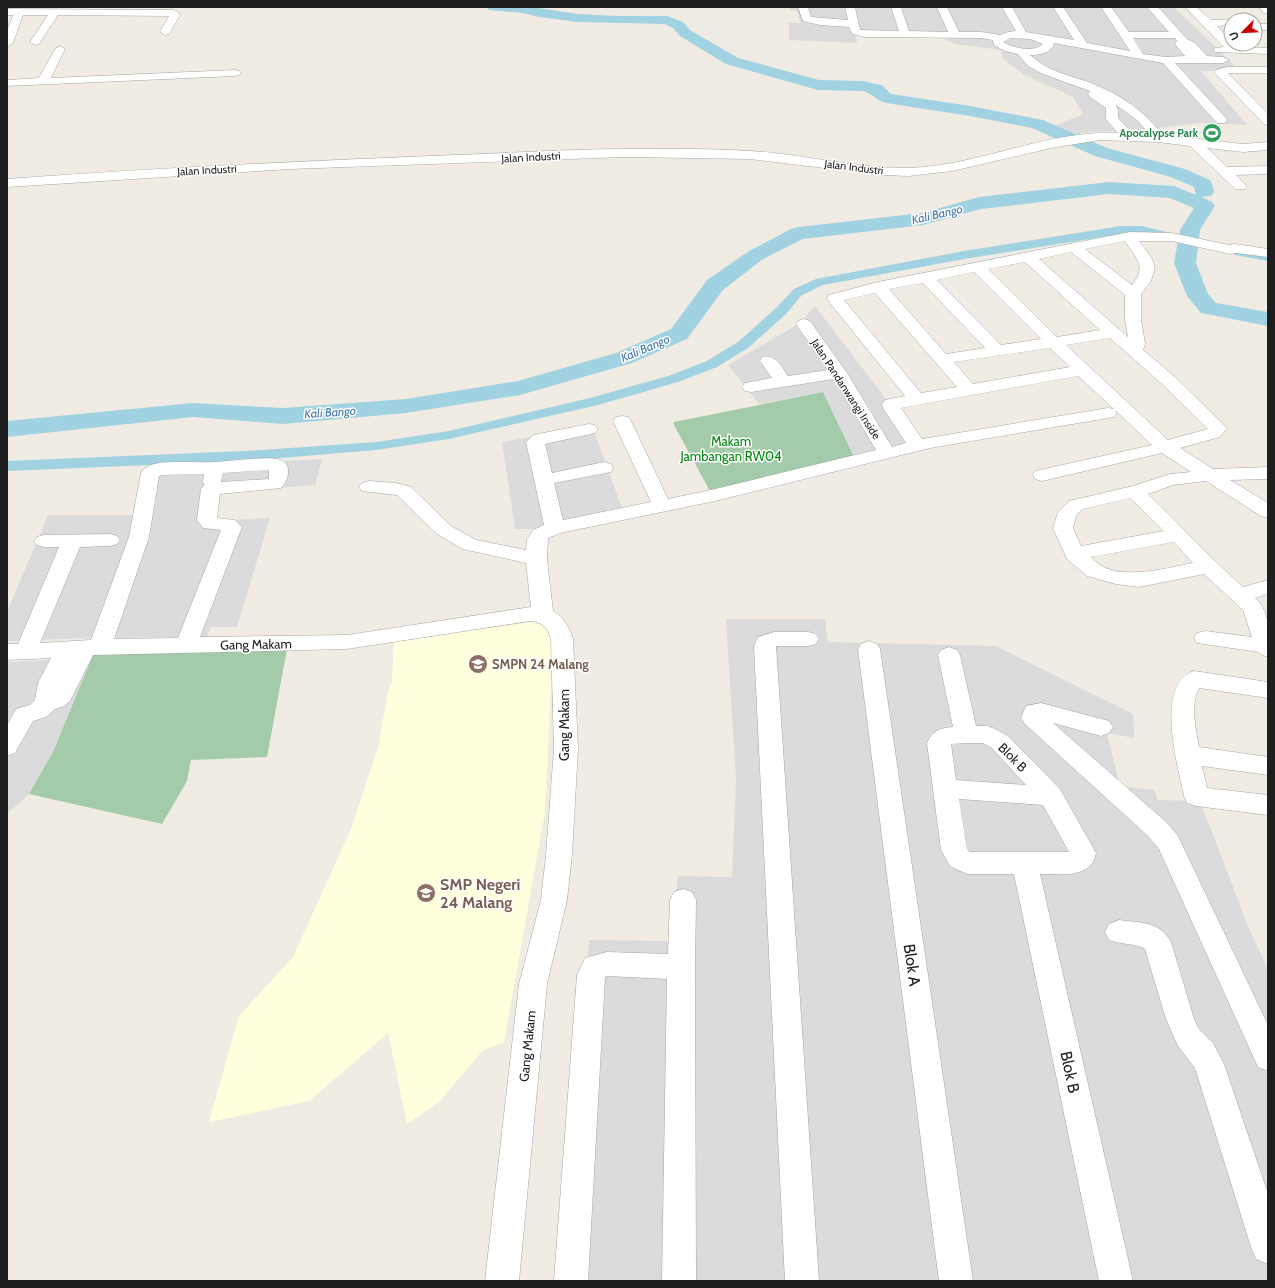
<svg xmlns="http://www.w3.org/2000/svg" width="1275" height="1288" font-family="Cabin,sans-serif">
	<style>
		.residential { fill: #dcdbdb }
		.education { fill: #ffd }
		.cemetery { fill: #a3cba9 }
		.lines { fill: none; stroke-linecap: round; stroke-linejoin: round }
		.canal { fill: #a0d2e1; fill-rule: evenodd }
		.river { fill: #a0d2e1; fill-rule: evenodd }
		.minor-casing { stroke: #a5a5a5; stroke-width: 1 }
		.minor { fill: #fff; fill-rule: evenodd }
		.labels { text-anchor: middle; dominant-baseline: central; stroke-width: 3; stroke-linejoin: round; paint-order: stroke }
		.far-leisure-label { font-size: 11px; font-weight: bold; fill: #27864d; stroke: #fff; text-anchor: end }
		.far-street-label { font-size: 11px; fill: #1e1e1e; stroke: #fff }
		.far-water-label { font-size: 12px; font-style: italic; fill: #4076ad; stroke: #fff }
		.park-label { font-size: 13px; fill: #038510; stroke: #fff }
		.street-label { font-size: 13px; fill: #1e1e1e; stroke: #fff }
		.education-label { font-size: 13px; font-weight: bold; fill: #785e54; stroke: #fff; text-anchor: start }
		.near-education-label { font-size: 16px; font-weight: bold; fill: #785e54; stroke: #fff; text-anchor: start }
		.near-street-label { font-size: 16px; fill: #1e1e1e; stroke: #fff }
	</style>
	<rect width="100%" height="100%" fill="#f0ece3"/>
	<!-- residential -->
	<g class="residential">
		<path d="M788 7H1174L1240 71H1201L1247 125 1201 123 1159 128 1165 137 1112 131 1088 132 1074 135 1052 127 1083 114 1073 97 1023 74 1003 59 1001 50 955 44 941 37 856 35 857 43 789 40V23H800L798 12 790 10Z"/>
		<path d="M815 306 886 399 910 443 854 457 823 392 759 404 728 365 800 323Z"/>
		<path d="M592 426 622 508 541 529H515L502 442Z"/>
		<path d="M322 459 315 485 218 493 213 521 270 518 237 627H211L207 637 91 638 7 641V612L48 515H136L147 468Z"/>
		<path d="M726 619H825L828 642 996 646 1133 714 1134 738 1107 733 1120 786 1154 790 1158 800 1200 801 1250 931 1268 969V1281H562L589 940 671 941 678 876 732 877 736 778Z"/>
		<path d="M93 655 53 752 29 794 7 814V662L52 660Z"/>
	</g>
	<!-- education -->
	<path class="education" d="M533 622 542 626 548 633 553 644 545 812 504 1042 482 1051 439 1102 407 1124 388 1033 309 1101 209 1122 239 1016 293 957 351 829 378 747 388 691 392 682 394 641Z"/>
	<!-- cemetery -->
	<g class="cemetery">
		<path d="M823 392 854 457 711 493 674 425V422Z"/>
		<path d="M287 649 267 757 191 760 187 781 162 824 29 794 53 752 93 655Z"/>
	</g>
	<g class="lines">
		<!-- canal -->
		<g class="canal">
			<path d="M1121 226H1142L1179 235 1181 238 1179 241 1175 242 1142 234H1121L964 259 823 285 802 295 786 314 748 348 717 367 678 382 598 405 449 439 376 450 245 461 7 471V461L245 451 376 442 449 431 590 398 668 376 707 361 738 342 776 308 794 289 816 279 964 251Z"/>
			<path d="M1239 248 1268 253V261L1235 255 1233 252 1235 249Z"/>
		</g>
		<!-- river -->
		<path class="river" d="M487 7H532L578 14 617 16H667L683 22 690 30 738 58 819 80 863 81 876 84 882 85 891 94 970 106 1043 120 1107 148 1185 169 1210 180 1212 184 1214 192 1211 196 1201 197 1212 202 1215 206 1200 230 1196 263 1208 294 1216 303 1268 312V326L1201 313 1187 296 1174 263 1180 230 1194 208 1170 198 1109 194 981 209 923 225 803 239 763 259 723 290 687 339 632 363 520 395 406 413 283 424 193 417 7 437V421L193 403 283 408 406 399 518 381 616 353 671 329 707 280 749 251 791 229 798 227 922 213 979 197 1109 182 1174 186 1196 195 1194 187 1171 177 1095 156 1032 128 970 116 886 103C877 101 872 93 863 91L818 90 726 64 680 36 673 28 665 24 578 22 539 17 523 13 489 10Z"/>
		<defs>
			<g id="minor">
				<path d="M798 7H808L811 17 848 20 845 7H855L860 30 899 31 891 7H901L909 31 948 32 937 7H947L959 32H981L1000 35 1008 32 1016 31 1002 7H1012L1026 32 1074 40 1053 7H1063L1087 43 1130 51 1101 7H1111L1129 32H1169L1147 7H1158L1187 39 1195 43 1207 56 1223 57 1229 60 1223 63H1175L1225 117 1227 120 1225 123H1217L1163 63 1054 43C1052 53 1039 55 1030 55 1045 69 1063 74 1082 80 1114 91 1142 107 1162 135L1243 144 1268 142V150L1243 152 1207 148 1227 167 1268 166V174L1236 175 1247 186 1245 189H1235L1190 146 1158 142 1100 140 1051 148 952 171 909 176 883 175 750 159 626 157 290 169 7 187V179C156 168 305 161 455 155 513 153 571 149 629 149 677 149 726 148 774 153 818 158 864 169 908 168 979 166 1046 130 1118 133L1106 119V108L1090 97 1088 94 1090 91 1043 74 1028 66 1018 54 1005 51 994 45 993 40 981 38 865 37 852 34 849 27 820 25 803 21ZM1010 38 1030 39 1043 44C1033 53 1013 48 1003 42ZM1133 38H1175L1177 41 1175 44 1185 56 1166 57 1143 54ZM1115 104 1138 121 1149 134 1132 133 1118 118V109Z"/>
				<path d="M1185 7H1196L1211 20 1235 19 1236 20H1231V25L1217 26 1231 41V44H1233L1236 47 1268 48V54L1215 52 1214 50 1215 48 1224 47Z"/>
				<path d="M1259 7H1268V14L1264 13Z"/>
				<path d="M7 9 173 10 177 11 180 15 169 34 165 35 160 32 169 16 58 15 39 44 35 45 30 42 48 15H23L13 43 8 46 7 31 13 15H7Z"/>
				<rect x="1255" y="24" width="13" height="6"/>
				<path d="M60 46 65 49 51 78 235 70 239 71 241 73 239 75 235 76 7 86V80L39 78 55 49Z"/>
				<path d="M1227 67H1268V73H1228L1268 114V125L1264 124 1214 72 1216 70Z"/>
				<path d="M1130 232 1172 233 1229 245 1235 244 1268 249V257L1236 253 1230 254 1172 241H1139L1151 257 1155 267 1151 281 1141 294V319L1145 344 1143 350 1174 376 1227 428 1220 437 1180 448 1213 469 1268 467V479L1230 480 1268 503V518L1261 516 1206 481 1173 485 1148 494C1180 525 1210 558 1243 587L1268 580V594L1255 598C1272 613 1268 636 1268 657L1260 654 1259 652 1197 643 1194 638 1197 633 1205 631 1252 637 1243 610 1204 574 1139 587 1116 584 1087 576 1067 559 1053 528 1058 512 1069 501 1133 486 1170 474 1191 472 1162 453 1042 481 1035 479 1033 475 1035 471 1152 445 1115 410 1117 413 1114 417 1108 418 930 448 715 501 560 533 548 538 547 560 553 611C563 617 570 628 573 639L578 749 572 855 567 900 547 984 519 1281H485L519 984 541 900 546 855 554 749 551 639C548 627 542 622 530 621L347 649 93 655 70 701 64 706 55 709 46 717 33 721 15 753 7 756V725L16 709 30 705 35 700 38 683 51 658 7 660V644H18L59 547H44L37 545 34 541 37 537 44 535 110 534 117 536 120 540 117 544 110 546 80 547 40 643 91 640 129 537 141 473C144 467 152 464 159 463 177 461 196 463 214 462 229 462 269 455 281 460 293 466 288 481 281 488L220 494 217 518 235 520 242 527 200 637 347 635 531 607 526 563 463 549 437 534 397 495 362 491 359 487 362 483 369 481 396 483 411 487 451 526 476 540 526 550 527 540 533 530 544 525 526 442 533 435 589 424 595 425 598 429 595 433 545 444 552 473 604 462 611 464 613 468 611 472 554 483 563 520 651 502 613 421 616 417 622 416 628 417 631 421 668 499 715 489 876 450 834 379 751 392 745 391 742 387 745 383 772 378 760 361 762 357C776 354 781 366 788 376L828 370 796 324 798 321 804 319 810 321 847 373 892 447 906 443 883 408 882 404 885 400 905 396 830 303 827 298 829 295 878 282ZM1125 241C1135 257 1148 266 1132 285L1085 249ZM1071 252 1125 295V319L1128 337 1039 259ZM1025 262 1100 330 1057 337 988 269ZM974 272 1041 339 1001 345 937 280ZM923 283 985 348 946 354 889 289ZM875 293 957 387 921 393 844 300ZM1110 338 1162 384 1208 429 1168 440 1066 345ZM1050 348 1070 367 973 384 954 362ZM1078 376 1114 409 1108 408 922 439 901 408ZM269 470V479L221 482 223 473ZM204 474 203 482 204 485 201 489 197 520 203 528 221 530 178 638 114 639 149 537 159 476 162 475ZM1130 498 1164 531 1081 546 1073 528 1077 514 1083 509ZM1174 542 1193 563C1168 568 1123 580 1100 565 1097 563 1094 560 1091 557Z"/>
				<path d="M774 632H808L816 634 819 639 816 644 808 646H776L819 1281H785L754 646 758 637Z"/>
				<path d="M869 641 877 644 880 649 973 1281H939L858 649 861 644Z"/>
				<path d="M949 647 957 650 960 655 976 726H987L995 729 1008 736 1060 789 1096 853C1092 879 1061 874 1040 874L1133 1281H1099L1014 874H967L950 866 941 850 927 743C932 731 940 728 953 727L938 655 941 650ZM966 743H983L992 748 1026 785 956 780 951 744ZM959 799 1043 805 1069 852H970L967 849Z"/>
				<path d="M1194 671 1268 682V698L1199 688C1190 705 1196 729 1199 747L1268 757V775L1202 766 1207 788 1268 795V815L1196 806 1187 803 1184 796C1178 767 1154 683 1194 671Z"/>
				<path d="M1041 703 1109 721 1113 727 1109 733 1101 736 1053 723 1166 822 1178 836 1268 1025V1071L1258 1067 1159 849 1148 836 1025 724 1021 718 1026 706Z"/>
				<path d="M683 889 692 892 696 900 695 967 696 1281H662L667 979 607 976 605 977 588 1281H554L577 975 585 958 607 952 668 954 670 900 674 892Z"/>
				<path d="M1119 920C1140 923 1160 921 1171 942L1194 1019 1198 1028 1213 1043 1224 1064 1268 1194V1264L1256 1259 1251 1247 1195 1068 1178 1046 1166 1019 1145 949C1139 944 1119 944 1109 940L1105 932 1109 924Z"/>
			</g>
		</defs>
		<!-- minor casing -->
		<use href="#minor" class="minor-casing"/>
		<!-- minor -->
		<use href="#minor" class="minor"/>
	</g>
	<!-- icons -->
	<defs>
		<symbol id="stadium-disc" viewBox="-11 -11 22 22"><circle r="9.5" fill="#2e9e5b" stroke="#fff"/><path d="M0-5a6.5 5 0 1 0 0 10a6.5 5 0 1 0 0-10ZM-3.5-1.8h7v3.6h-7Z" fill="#fff"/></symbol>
		<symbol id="school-disc" viewBox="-11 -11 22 22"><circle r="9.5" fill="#8d6e63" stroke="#fff"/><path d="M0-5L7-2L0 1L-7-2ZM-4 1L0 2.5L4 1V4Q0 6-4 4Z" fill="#fff"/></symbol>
	</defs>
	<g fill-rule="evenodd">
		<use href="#stadium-disc" x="1201" y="122" width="22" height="22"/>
		<use href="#school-disc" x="467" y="653" width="22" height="22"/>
		<use href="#school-disc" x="415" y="882" width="22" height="22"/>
	</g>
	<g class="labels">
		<!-- far-leisure labels -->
		<g class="far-leisure-label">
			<text x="1198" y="133">Apocalypse Park</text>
		</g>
		<!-- far-street labels -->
		<g class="far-street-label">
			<text transform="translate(531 157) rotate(-3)">Jalan Industri</text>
			<text transform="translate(854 167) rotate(7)">Jalan Industri</text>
			<text transform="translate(207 170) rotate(-3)">Jalan Industri</text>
			<text transform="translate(846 389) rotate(57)">Jalan Pandanwangi Inside</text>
		</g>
		<!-- far-water labels -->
		<g class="far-water-label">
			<text transform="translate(937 214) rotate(-13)">Kali Bango</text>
			<text transform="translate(645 348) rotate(-23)">Kali Bango</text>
			<text transform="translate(330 412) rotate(-4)">Kali Bango</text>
		</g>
		<!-- park labels -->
		<g class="park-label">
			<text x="731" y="441">Makam<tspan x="731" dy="15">Jambangan RW04</tspan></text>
		</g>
		<!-- street labels -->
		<g class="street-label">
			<text transform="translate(256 644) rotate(-1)">Gang Makam</text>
			<text transform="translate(564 725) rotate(-90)">Gang Makam</text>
			<text transform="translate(1013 757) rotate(45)">Blok B</text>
			<text transform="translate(527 1046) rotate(-84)">Gang Makam</text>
		</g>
		<!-- education labels -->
		<g class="education-label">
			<text x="492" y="664">SMPN 24 Malang</text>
		</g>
		<!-- near-education labels -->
		<g class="near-education-label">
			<text x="440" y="884">SMP Negeri<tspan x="440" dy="18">24 Malang</tspan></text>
		</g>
		<!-- near-street labels -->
		<g class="near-street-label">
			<text transform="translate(912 965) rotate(82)">Blok A</text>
			<text transform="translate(1070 1072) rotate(78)">Blok B</text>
		</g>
	</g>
	<!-- border -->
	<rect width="1275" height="1288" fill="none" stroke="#1e1e1e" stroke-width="16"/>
	<!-- north arrow -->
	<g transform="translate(1243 32) rotate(246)"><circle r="19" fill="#ffffff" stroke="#a5a5a5"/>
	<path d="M0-3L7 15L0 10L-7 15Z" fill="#cc0200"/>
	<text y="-6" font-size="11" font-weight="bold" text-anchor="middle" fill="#1e1e1e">U</text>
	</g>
</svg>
